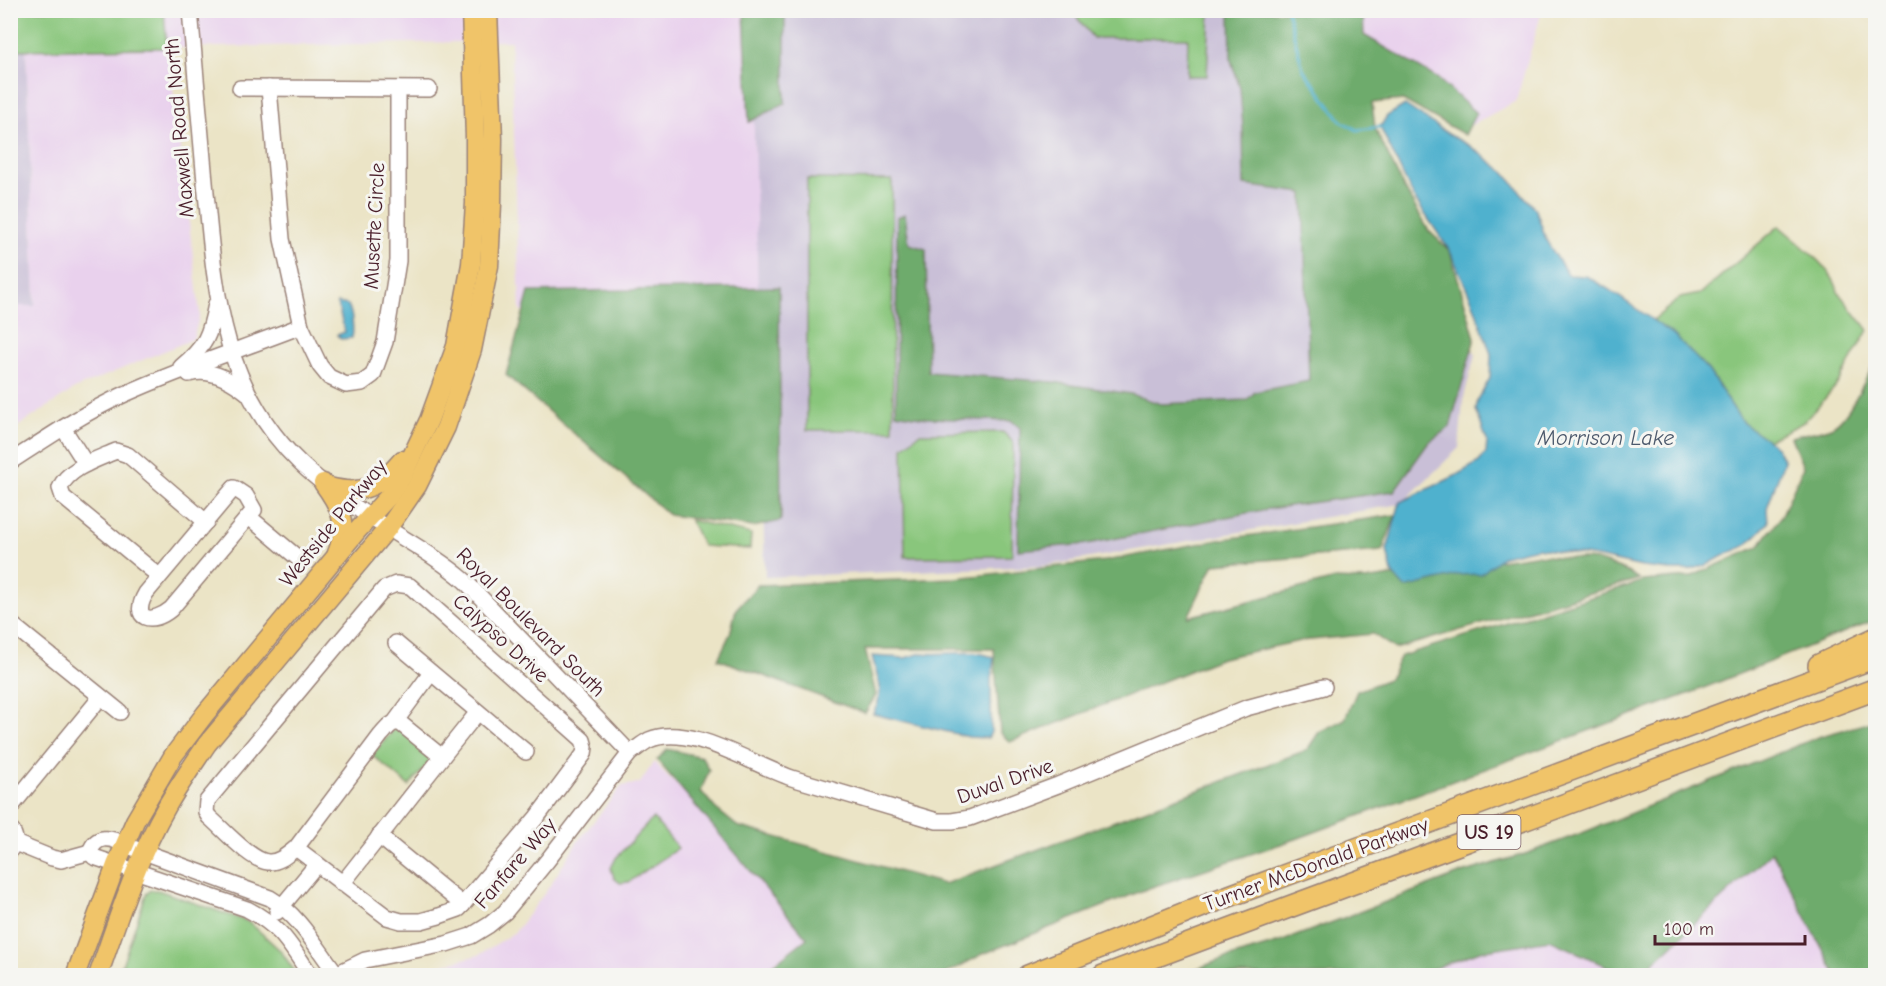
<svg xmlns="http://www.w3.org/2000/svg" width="1886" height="986" font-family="'Comic Neue',sans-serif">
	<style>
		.built { fill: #e9d1ed }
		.industrial { fill: #c9bfd7 }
		.green { fill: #89c67c; stroke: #6a7254; stroke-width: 1.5 }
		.forest { fill: #6eab6c; stroke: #5c654c; stroke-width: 1.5 }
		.water { fill: #4fb1ce; stroke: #4c687c; stroke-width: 1.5 }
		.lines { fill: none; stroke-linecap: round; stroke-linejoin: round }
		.stream { stroke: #4fb1ce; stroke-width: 3 }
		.minor-casing { stroke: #9a8278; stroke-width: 18 }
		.major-casing { stroke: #9a8278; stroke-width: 21 }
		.highway-casing { stroke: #9a8278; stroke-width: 24 }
		.minor { stroke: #fff; stroke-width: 15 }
		.major { stroke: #f0c469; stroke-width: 18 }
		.highway { stroke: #f0c469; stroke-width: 21 }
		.labels { text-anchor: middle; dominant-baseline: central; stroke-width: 6; stroke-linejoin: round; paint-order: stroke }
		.shield { fill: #f6f6f2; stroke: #7e6067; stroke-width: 1.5 }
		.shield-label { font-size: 20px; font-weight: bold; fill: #4a1f2b }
		.street-label { font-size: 21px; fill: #4a1f2b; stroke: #f6f6f2 }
		.water-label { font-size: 22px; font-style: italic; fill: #4c596c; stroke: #f6f6f2 }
	</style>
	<rect width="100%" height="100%" fill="#f6f6f2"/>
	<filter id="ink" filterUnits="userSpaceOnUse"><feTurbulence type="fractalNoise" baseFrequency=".0167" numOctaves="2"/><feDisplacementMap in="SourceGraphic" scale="12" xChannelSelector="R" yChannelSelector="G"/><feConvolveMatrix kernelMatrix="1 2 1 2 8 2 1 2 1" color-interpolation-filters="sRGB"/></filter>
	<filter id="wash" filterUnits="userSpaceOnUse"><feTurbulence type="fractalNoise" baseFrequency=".008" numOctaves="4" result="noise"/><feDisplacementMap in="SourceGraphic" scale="24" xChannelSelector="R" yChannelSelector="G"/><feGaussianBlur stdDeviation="1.35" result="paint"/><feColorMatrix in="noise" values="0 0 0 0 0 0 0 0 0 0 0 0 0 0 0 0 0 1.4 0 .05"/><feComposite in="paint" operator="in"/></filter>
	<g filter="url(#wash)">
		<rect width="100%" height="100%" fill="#ebe4c6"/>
		<!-- built -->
		<g class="built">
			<path d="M164 11H751L759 306 520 311 511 41 168 48 200 314 193 339 76 388 11 431V306H35L26 50 167 48Z"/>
			<path d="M1362 11H1542L1516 101 1464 129 1394 84 1362 110Z"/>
			<path d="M654 762 717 827 806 938 758 975 411 976 448 963 479 955 515 932 547 890 578 841 622 786 640 783Z"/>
			<path d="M1775 837 1846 976H1283Z"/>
		</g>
		<!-- industrial -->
		<g class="industrial">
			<path d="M751 11H1362V110L1450 319 1475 355 1463 401 1459 448 1401 504 1043 566 765 577Z"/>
			<path d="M11 50H26L35 306H11Z"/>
		</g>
		<!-- green -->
		<g class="green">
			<path d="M11 10 164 11 167 48 11 50Z"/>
			<path d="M1072 11H1210L1207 76H1187L1188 38H1093Z"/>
			<path d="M807 179 892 180 893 430H807Z"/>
			<path d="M1779 226C1796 241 1835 270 1838 292L1868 330 1836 386 1804 422 1768 440 1743 423 1708 370 1653 320 1680 298 1700 294Z"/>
			<path d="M1003 432 1013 442 1012 556 905 557 903 447 920 433Z"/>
			<path d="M690 520 751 534 750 549 703 546Z"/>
			<path d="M397 726 434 757 409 786 372 755Z"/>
			<path d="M653 818 678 848 629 882 620 883 614 878 611 868 616 858Z"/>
			<path d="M151 890H158L249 922 281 951 295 972V975L132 976 120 971 146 894Z"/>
		</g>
		<!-- forest -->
		<g class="forest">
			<path d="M744 11H785V103L749 122Z"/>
			<path d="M1230 11H1363L1364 35 1437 78 1476 113 1465 135 1403 100 1372 103 1375 128 1404 188 1429 231 1450 251 1475 338 1450 427 1429 442 1394 491 1268 509 1087 544 1018 550 1020 428 1012 421 927 418 896 413 897 217 905 214 909 244 926 249 928 372 1053 382 1131 394 1161 404 1247 400 1255 392 1309 381 1303 193 1244 185 1243 128 1240 88 1231 60Z"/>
			<path d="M779 287 781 521 753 527 669 515 506 375 529 292Z"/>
			<path d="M1875 363V620L1691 693 1296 839 1149 888 983 954 943 975H760L807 938 657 760 667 749 702 757 709 770 701 791 715 808 737 826 944 884 1307 750 1319 732 1345 719 1357 691 1389 679 1401 656 1643 581 1690 577 1758 547 1781 517 1803 467 1791 437C1804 433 1821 432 1833 426 1849 417 1865 379 1875 363Z"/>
			<path d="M1396 515 1382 551 1214 564 1188 617 1335 579 1365 580 1534 555 1596 560 1620 568 1639 579 1395 649 1373 634 1300 641 1222 658 1010 742 1000 733 994 649H865L876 695 865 713 718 659 730 634 736 609 758 585 956 578 1105 561 1224 539Z"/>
			<path d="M1875 721V975H1836L1772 852 1640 975H1626L1550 940 1480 951 1417 975H1181L1217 961 1280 942 1462 873 1528 853 1587 831 1821 736Z"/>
		</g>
		<!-- water -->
		<g class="water">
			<path d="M1405 105 1450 135 1470 146 1503 171 1536 210 1547 242 1568 275 1586 276 1608 289 1674 335 1708 370 1743 423 1768 440 1777 448 1784 461 1767 508 1768 523 1747 545 1723 556 1709 564 1689 570H1670L1642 567 1597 557 1537 548 1503 556 1481 574 1457 575 1405 588 1392 573 1387 550 1400 502 1455 476 1479 462 1486 453 1487 441 1476 410 1478 400 1490 378 1491 354 1473 303 1450 251 1414 198 1380 127 1387 116Z"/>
			<path d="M337 303 348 305C352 312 354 330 352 338L341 339 337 335 345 332Z"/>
			<path d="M922 653C943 656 977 648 994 658L991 679V732L988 738 969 737 873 714 878 703 880 687 872 656 905 658Z"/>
		</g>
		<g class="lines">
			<!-- stream -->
			<path class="stream" d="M1287 10 1303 69 1341 121 1357 130 1380 127"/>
		</g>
	</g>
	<g filter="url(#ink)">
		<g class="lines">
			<defs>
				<g id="minor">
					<path d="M190 10C195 68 200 125 205 182 215 286 219 385 300 463 325 487 357 509 387 528 414 545 441 560 465 581L630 753"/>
					<path d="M240 88 429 89"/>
					<path d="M269 88 282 239 301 326 320 366 329 377 346 385 362 383 373 375 385 342 398 261V89"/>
					<path d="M181 367C206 346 210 335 216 304"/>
					<path d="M189 374C211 367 233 381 249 394"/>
					<path d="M63 428 86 464"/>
					<path d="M10 462C47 438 85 412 125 394 182 368 242 349 301 326"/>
					<path d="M234 488 246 496 254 510 171 609C152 625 130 620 146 593Z"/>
					<path d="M249 517 299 559"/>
					<path d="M159 576 63 497 60 488C68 468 98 459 116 451L128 455 206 522"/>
					<path d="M10 623 120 712"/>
					<path d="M396 643 526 752"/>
					<path d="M395 722 431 673"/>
					<path d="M442 757 478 712"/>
					<path d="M10 808 100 698"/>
					<path d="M10 829C17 836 16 843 10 850"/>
					<path d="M379 836 463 905"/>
					<path d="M15 843 52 858 61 860 90 852"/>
					<path d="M296 848 387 917 401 921H421L439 916 459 909 537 817 584 754 585 747 583 740 410 586 396 584 384 589 207 801 206 812 209 817C222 828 251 861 268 862 279 863 288 854 296 848L381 735C387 729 391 721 400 723L442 757 342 884"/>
					<path d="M277 912 317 864"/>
					<path d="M311 976C290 945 282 927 247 909L94 857 90 852C96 834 111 837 125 845L270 898C299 915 316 947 336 973"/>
					<path d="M332 976 365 960 446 944 471 936 489 925 505 912 547 861 630 753C636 749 643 743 649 740 691 722 753 766 795 779L937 821H952L970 818 1058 785 1246 708 1324 687"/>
				</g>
				<g id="major">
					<path d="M323 483C340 506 349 524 337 553"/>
					<path d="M329 487C364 496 380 486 402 460"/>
					<path d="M75 976 116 865 135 821 173 756 205 714 357 531 389 496 402 477 429 420 456 346 471 264 475 203V139L471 10"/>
					<path d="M98 976C118 919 137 858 167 806 179 785 193 765 207 744L388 528 417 486 446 427 472 350 489 266 492 204 493 139 488 10"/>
				</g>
				<g id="highway">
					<path d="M1819 665 1876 638"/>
					<path d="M1028 976 1205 905 1876 657"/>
					<path d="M1103 976 1876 689"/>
				</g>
			</defs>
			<!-- minor casing -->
			<use href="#minor" class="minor-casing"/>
			<!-- major casing -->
			<use href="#major" class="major-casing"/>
			<!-- highway casing -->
			<use href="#highway" class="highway-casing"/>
			<!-- minor -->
			<use href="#minor" class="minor"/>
			<!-- major -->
			<use href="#major" class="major"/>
			<!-- highway -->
			<use href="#highway" class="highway"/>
		</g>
	</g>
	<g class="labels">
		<!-- shield labels -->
		<rect class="shield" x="1457.5" y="815" width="63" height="34" rx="4.5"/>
		<g class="shield-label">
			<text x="1489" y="832">US 19</text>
		</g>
		<!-- street labels -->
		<g class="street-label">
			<text transform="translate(179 128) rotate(-95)">Maxwell Road North</text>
			<text transform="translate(374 226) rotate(-87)">Musette Circle</text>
			<text transform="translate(333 523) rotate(-51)">Westside Parkway</text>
			<text transform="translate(531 622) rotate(45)">Royal Boulevard South</text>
			<text transform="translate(501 638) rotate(42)">Calypso Drive</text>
			<text transform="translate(1005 781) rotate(-19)">Duval Drive</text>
			<text transform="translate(515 863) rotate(-49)">Fanfare Way</text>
			<text transform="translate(1316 864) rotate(-20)">Turner McDonald Parkway</text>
		</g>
		<!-- water labels -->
		<g class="water-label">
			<text x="1606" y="438">Morrison Lake</text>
		</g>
	</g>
	<!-- margin -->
	<rect width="1886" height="986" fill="none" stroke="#f6f6f2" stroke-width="36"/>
	<!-- scale -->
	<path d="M1655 935v9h150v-9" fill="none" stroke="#4a1f2b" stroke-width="3"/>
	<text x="1664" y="935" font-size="18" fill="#4a1f2b" stroke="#f6f6f2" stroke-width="4.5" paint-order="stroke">100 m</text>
</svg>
